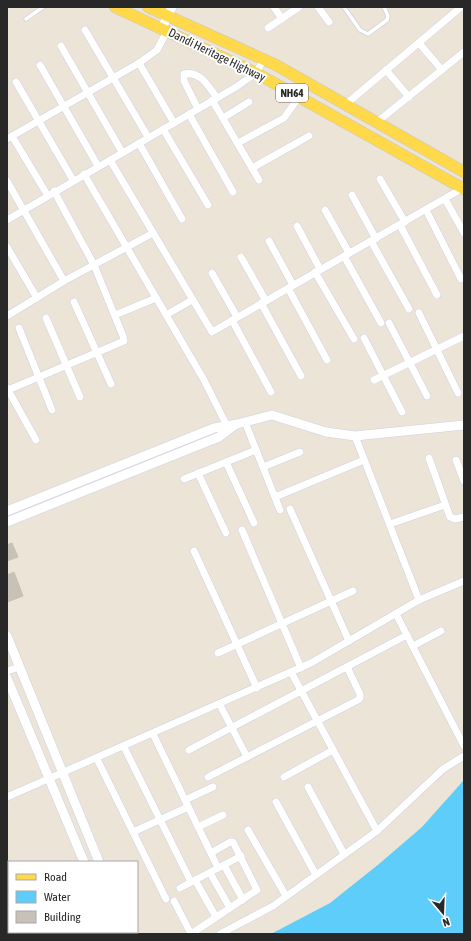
<svg xmlns="http://www.w3.org/2000/svg" width="471" height="941" font-family="'Asap Condensed',sans-serif">
	<style>
		.water { fill: #5ecdfa }
		.building { fill: #c7c1b7; stroke: #c7c0b1 }
		.lines { fill: none; stroke-linecap: round; stroke-linejoin: round }
		.service-casing { stroke: #ccd0e3; stroke-width: 5 }
		.minor-casing { stroke: #ccd0e3; stroke-width: 8 }
		.tertiary-casing { stroke: #ccd0e3; stroke-width: 10 }
		.primary-casing { stroke: #c7c7c7; stroke-width: 12 }
		.service { stroke: #fff; stroke-width: 3.5 }
		.minor { stroke: #fff; stroke-width: 7 }
		.tertiary { stroke: #fff; stroke-width: 9 }
		.primary { stroke: #ffd94a; stroke-width: 11 }
		.labels { text-anchor: middle; dominant-baseline: central; stroke-width: 4; stroke-linejoin: round; paint-order: stroke }
		.shield { fill: #fff; stroke: #686868; stroke-width: 1 }
		.shield-label { font-size: 11px; font-weight: bold; fill: #282828 }
		.street-label { font-size: 12px; fill: #282828; stroke: #fff }
	</style>
	<rect width="100%" height="100%" fill="#ece4d7"/>
	<!-- water -->
	<path class="water" d="M464 780V934H271L330 903 379 864 422 827Z"/>
	<!-- building -->
	<g class="building">
		<path d="M12 543 18 557 7 561V545Z"/>
		<path d="M14 572 23 596 7 602V575Z"/>
	</g>
	<g class="lines">
		<defs>
			<g id="service">
				<path d="M344 7 360 30 368 34 387 20 388 16 384 7"/>
				<path d="M26 19 43 7"/>
			</g>
			<g id="minor">
				<path d="M274 7 282 19"/>
				<path d="M318 7 329 22"/>
				<path d="M268 28 299 7"/>
				<path d="M85 30 148 137"/>
				<path d="M419 43 442 70"/>
				<path d="M61 46 122 152"/>
				<path d="M139 63 174 123"/>
				<path d="M40 65 98 166"/>
				<path d="M386 70 409 97"/>
				<path d="M16 82 73 180"/>
				<path d="M212 100 259 180"/>
				<path d="M345 105 461 7"/>
				<path d="M198 109 184 81V74C201 71 208 86 217 98"/>
				<path d="M189 114 233 192"/>
				<path d="M223 118 249 102"/>
				<path d="M377 122 464 52"/>
				<path d="M163 129 208 205"/>
				<path d="M12 136 48 196"/>
				<path d="M7 139 139 63 157 50 167 31"/>
				<path d="M139 143 182 219"/>
				<path d="M238 143 284 118 299 97"/>
				<path d="M110 160 212 332 463 188"/>
				<path d="M252 168 309 136"/>
				<path d="M84 174 204 380 227 426"/>
				<path d="M380 179 405 222"/>
				<path d="M7 181 64 281"/>
				<path d="M352 195 376 239"/>
				<path d="M445 199 464 233"/>
				<path d="M325 210 349 253"/>
				<path d="M426 210 461 279"/>
				<path d="M7 220 236 87 256 73 264 59"/>
				<path d="M400 225 437 295"/>
				<path d="M297 226 320 269"/>
				<path d="M269 241 293 285"/>
				<path d="M371 241 409 309"/>
				<path d="M7 247 37 298"/>
				<path d="M344 256 381 323"/>
				<path d="M241 257 266 301"/>
				<path d="M315 272 354 339"/>
				<path d="M212 273 237 317"/>
				<path d="M288 288 327 360"/>
				<path d="M74 302 111 384"/>
				<path d="M261 303 301 376"/>
				<path d="M419 313 458 393"/>
				<path d="M115 315 156 298"/>
				<path d="M166 315 192 300"/>
				<path d="M7 316 64 281 153 233"/>
				<path d="M46 318 80 397"/>
				<path d="M232 320 271 392"/>
				<path d="M389 323 427 396"/>
				<path d="M19 328 52 410"/>
				<path d="M364 338 402 412"/>
				<path d="M374 380 464 336"/>
				<path d="M7 388 36 440"/>
				<path d="M8 390 124 341 123 336 94 265 54 191"/>
				<path d="M245 422 280 510"/>
				<path d="M355 436 419 600"/>
				<path d="M429 458 450 517 455 519 464 517"/>
				<path d="M456 460 464 481"/>
				<path d="M226 462 254 523"/>
				<path d="M263 467 300 452"/>
				<path d="M198 473 226 533"/>
				<path d="M184 479 256 450"/>
				<path d="M275 497 364 460"/>
				<path d="M290 509 349 641"/>
				<path d="M390 524 445 505"/>
				<path d="M242 530 301 668"/>
				<path d="M194 551 257 688"/>
				<path d="M396 614 464 746"/>
				<path d="M413 646 441 631"/>
				<path d="M218 653 353 591"/>
				<path d="M7 671 20 667"/>
				<path d="M291 672 377 831"/>
				<path d="M220 705 247 757"/>
				<path d="M153 734 218 868"/>
				<path d="M124 747 191 882"/>
				<path d="M189 750 407 635"/>
				<path d="M97 759 166 899"/>
				<path d="M208 777 358 700 360 698V694L347 667"/>
				<path d="M284 777 333 750"/>
				<path d="M308 787 344 854"/>
				<path d="M7 797 311 663 419 600 464 581"/>
				<path d="M185 800 213 787"/>
				<path d="M276 802 316 875"/>
				<path d="M198 827 223 815"/>
				<path d="M248 830 286 896"/>
				<path d="M133 832 188 807"/>
				<path d="M224 865 243 900"/>
				<path d="M210 873 230 908"/>
				<path d="M195 880 216 917"/>
				<path d="M180 888 241 856"/>
				<path d="M174 901 191 934"/>
				<path d="M191 934 257 890 233 842H230L211 853"/>
				<path d="M220 934 273 906 377 831 443 769 464 756"/>
			</g>
			<g id="tertiary">
				<path d="M162 28 172 7"/>
				<path d="M7 511 214 428 237 424 272 415 326 432 355 436 464 425"/>
				<path d="M7 522 219 437 235 425"/>
				<path d="M7 636 99 862"/>
				<path d="M7 678 84 862"/>
				<path d="M114 932V934"/>
				<path d="M127 932 128 934"/>
			</g>
			<g id="primary">
				<path d="M115 7 256 73 464 189"/>
				<path d="M148 7 276 65 464 172"/>
			</g>
		</defs>
		<!-- service casing -->
		<use href="#service" class="service-casing"/>
		<!-- minor casing -->
		<use href="#minor" class="minor-casing"/>
		<!-- tertiary casing -->
		<use href="#tertiary" class="tertiary-casing"/>
		<!-- primary casing -->
		<use href="#primary" class="primary-casing"/>
		<!-- service -->
		<use href="#service" class="service"/>
		<!-- minor -->
		<use href="#minor" class="minor"/>
		<!-- tertiary -->
		<use href="#tertiary" class="tertiary"/>
		<!-- primary -->
		<use href="#primary" class="primary"/>
	</g>
	<g class="labels">
		<!-- shield labels -->
		<rect class="shield" x="276" y="84" width="32" height="18" rx="3"/>
		<g class="shield-label">
			<text x="292" y="93">NH64</text>
		</g>
		<!-- street labels -->
		<g class="street-label">
			<text transform="translate(217 55) rotate(26)">Dandi Heritage Highway</text>
		</g>
	</g>
	<!-- border -->
	<rect width="471" height="941" fill="none" stroke="#282828" stroke-width="16"/>
	<!-- legend -->
	<rect x="8" y="861" width="130" height="72" fill="#ffffff" stroke="#a9a9a9"/>
	<rect x="16" y="874" width="20" height="6" fill="#ffd94a" stroke="#a9a9a9"/>
	<text x="44" y="881" font-size="12" fill="#282828">Road</text>
	<rect x="16" y="891" width="20" height="12" fill="#5ecdfa" stroke="#a9a9a9"/>
	<text x="44" y="901" font-size="12" fill="#282828">Water</text>
	<rect x="16" y="911" width="20" height="12" fill="#c7c1b7" stroke="#a9a9a9"/>
	<text x="44" y="921" font-size="12" fill="#282828">Building</text>
	<!-- north arrow -->
	<g transform="translate(443 913) rotate(161)" stroke="#ffffff" stroke-width="3" paint-order="stroke">
	<path d="M0-3L7 15L0 10L-7 15Z" fill="#282828"/>
	<text y="-6" font-size="11" font-weight="bold" text-anchor="middle" fill="#282828">N</text>
	</g>
</svg>
